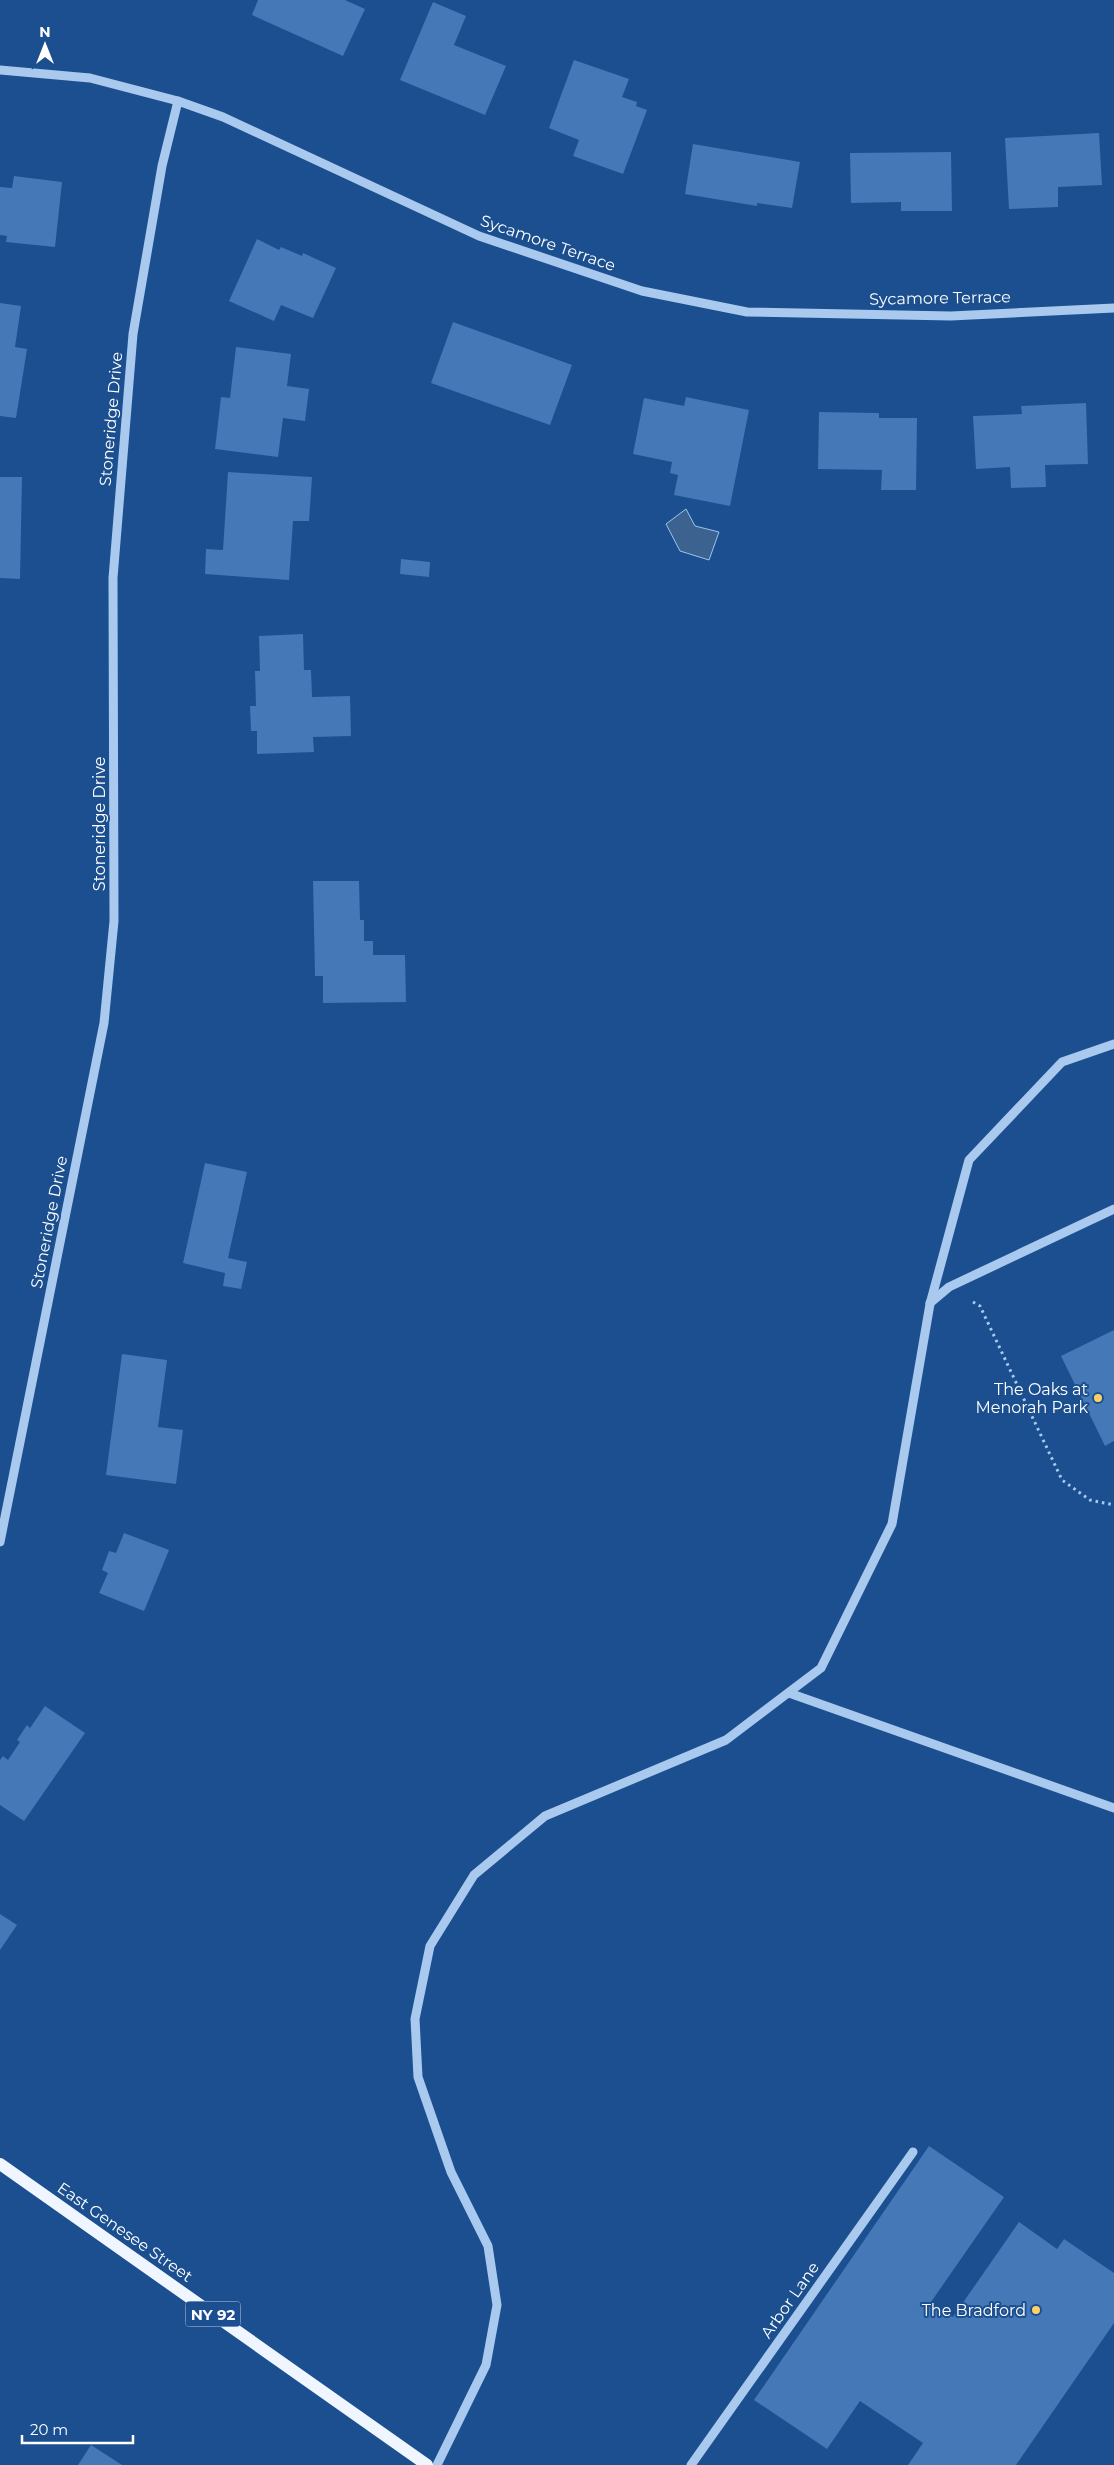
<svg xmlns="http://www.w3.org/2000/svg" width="1114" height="2465" font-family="Montserrat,sans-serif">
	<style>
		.water { fill: #3c6290; stroke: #9cc4f0 }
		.building { fill: #4478b7 }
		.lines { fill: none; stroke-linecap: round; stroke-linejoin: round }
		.path { stroke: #a9c9ee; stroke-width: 3; stroke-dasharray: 2.5 4; stroke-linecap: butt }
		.minor { stroke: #a9c9ee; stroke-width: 9 }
		.major { stroke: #f0f6ff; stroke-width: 12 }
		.poi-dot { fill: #ffd166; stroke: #1b4f8f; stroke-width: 2 }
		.labels { text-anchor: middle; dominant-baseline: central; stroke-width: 4; stroke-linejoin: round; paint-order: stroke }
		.shield { fill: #1b4f8f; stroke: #bbcadd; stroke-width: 1 }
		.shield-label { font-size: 15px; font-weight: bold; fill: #fff }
		.street-label { font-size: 16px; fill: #fff; stroke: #1b4f8f }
		.poi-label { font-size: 16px; fill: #fff; stroke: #1b4f8f; text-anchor: end }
	</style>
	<rect width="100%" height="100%" fill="#1b4f8f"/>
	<!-- water -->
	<path class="water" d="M686 509 695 526 719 532 709 560 680 551 666 524Z"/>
	<!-- building -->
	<g class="building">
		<path d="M258 0H345L365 9 343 56 252 15Z"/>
		<path d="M433 2 466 16 454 45 506 66 485 115 400 80Z"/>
		<path d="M574 60 629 79 622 97 637 102 636 106 647 110 623 174 573 156 579 140 549 128Z"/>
		<path d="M1099 133 1102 185 1058 187V207L1009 209 1005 138Z"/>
		<path d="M693 144 800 162 792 208 757 203V206L685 194Z"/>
		<path d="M951 152 952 211H901V202L851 203 850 153Z"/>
		<path d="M14 176 62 182 55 247 6 242 7 236 0 235V187L12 188Z"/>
		<path d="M257 239 279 250 281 247 302 256 303 253 336 268 313 318 281 305 274 321 229 301Z"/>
		<path d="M0 303 21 306 15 347 27 349 16 418 0 416Z"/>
		<path d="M453 322 572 365 550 425 431 383Z"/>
		<path d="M236 347 291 354 287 386 309 389 305 421 283 418 278 457 215 449 221 397 230 398Z"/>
		<path d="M686 397 749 410 730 506 674 495 678 475 670 473 672 462 633 454 644 398 684 406Z"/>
		<path d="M1086 403 1088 464 1045 465 1046 487 1011 488 1010 467 976 469 973 416 1022 414 1021 406Z"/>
		<path d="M819 412 879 413V418H917L916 490H881L882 470 818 469Z"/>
		<path d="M228 472 312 477 309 521H293L289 580 205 574 206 549 223 550Z"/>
		<path d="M0 477H22L20 579 0 578Z"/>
		<path d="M401 559 430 562 429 577 400 574Z"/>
		<path d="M303 634 304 670H311L312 697 350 696 351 736 313 737 314 752 257 754V731H251L250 706H256L255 671H260L259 636Z"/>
		<path d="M313 881H359L360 920H364V941H373V955H405L406 1002 323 1003V976H315Z"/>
		<path d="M205 1163 247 1172 228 1258 247 1262 241 1289 223 1286 225 1273 183 1263Z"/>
		<path d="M1114 1330V1441L1105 1446 1061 1356Z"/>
		<path d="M122 1354 167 1360 158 1427 183 1430 176 1484 106 1475Z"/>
		<path d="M124 1533 169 1550 144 1611 99 1593 108 1573 102 1570 109 1551 116 1553Z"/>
		<path d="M45 1706 85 1733 24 1821 0 1805V1760L3 1756 8 1760 20 1742 17 1740 27 1725 30 1728Z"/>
		<path d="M0 1914 17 1925 0 1950Z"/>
		<path d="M929 2146 1004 2197 931 2302 953 2317 1019 2222 1057 2249 1064 2239 1114 2273V2323L1016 2465H908L923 2443 860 2401 827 2449 754 2400Z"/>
		<path d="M91 2445 122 2465H78Z"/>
	</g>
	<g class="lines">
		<!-- path -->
		<path class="path" d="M973 1302 980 1306 1062 1480 1090 1500 1114 1505"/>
		<!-- minor -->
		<g class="minor">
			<path d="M0 70 90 78 178 101 223 117 479 236 642 291 747 312 951 316 1114 308"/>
			<path d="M930 1303 949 1287 1114 1209"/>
			<path d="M0 1542 104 1023 114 921 113 578 133 334 162 166 178 101"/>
			<path d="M789 1693 1114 1808"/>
			<path d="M437 2465 486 2365 497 2305 488 2246 451 2172 418 2077 415 2019 430 1946 474 1875 545 1816 726 1740 821 1668 892 1524 930 1304 969 1160 1062 1062 1114 1044"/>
			<path d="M691 2465 913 2152"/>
		</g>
		<!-- major -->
		<path class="major" d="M0 2164 427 2465"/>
	</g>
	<!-- markers -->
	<g class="poi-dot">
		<circle cx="1098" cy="1398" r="5"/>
		<circle cx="1036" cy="2310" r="5"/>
	</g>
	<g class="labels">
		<!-- shield labels -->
		<rect class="shield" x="185.5" y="2301.5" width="55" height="25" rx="4"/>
		<g class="shield-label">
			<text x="213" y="2314">NY 92</text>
		</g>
		<!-- street labels -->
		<g class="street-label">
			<text transform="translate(548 243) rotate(19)">Sycamore Terrace</text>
			<text transform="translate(940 298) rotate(-1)">Sycamore Terrace</text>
			<text transform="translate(111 419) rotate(-85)">Stoneridge Drive</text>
			<text transform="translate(99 824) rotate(-90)">Stoneridge Drive</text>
			<text transform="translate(49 1222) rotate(-79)">Stoneridge Drive</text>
			<text transform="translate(125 2232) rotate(35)">East Genesee Street</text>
			<text transform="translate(790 2300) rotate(-55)">Arbor Lane</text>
		</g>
		<!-- poi labels -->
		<g class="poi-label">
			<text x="1088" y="1389">The Oaks at<tspan x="1088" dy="18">Menorah Park</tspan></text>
			<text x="1026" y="2310">The Bradford</text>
		</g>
	</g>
	<!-- north arrow -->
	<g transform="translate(45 45)" stroke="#1b4f8f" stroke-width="4" paint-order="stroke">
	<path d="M0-4L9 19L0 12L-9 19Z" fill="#ffffff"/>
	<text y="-8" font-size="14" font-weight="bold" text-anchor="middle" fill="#ffffff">N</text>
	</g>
	<!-- scale -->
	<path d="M22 2435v8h111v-8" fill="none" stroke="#ffffff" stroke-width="2.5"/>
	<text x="30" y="2435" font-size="15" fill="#ffffff" stroke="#1b4f8f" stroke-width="4" paint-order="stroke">20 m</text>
</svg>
